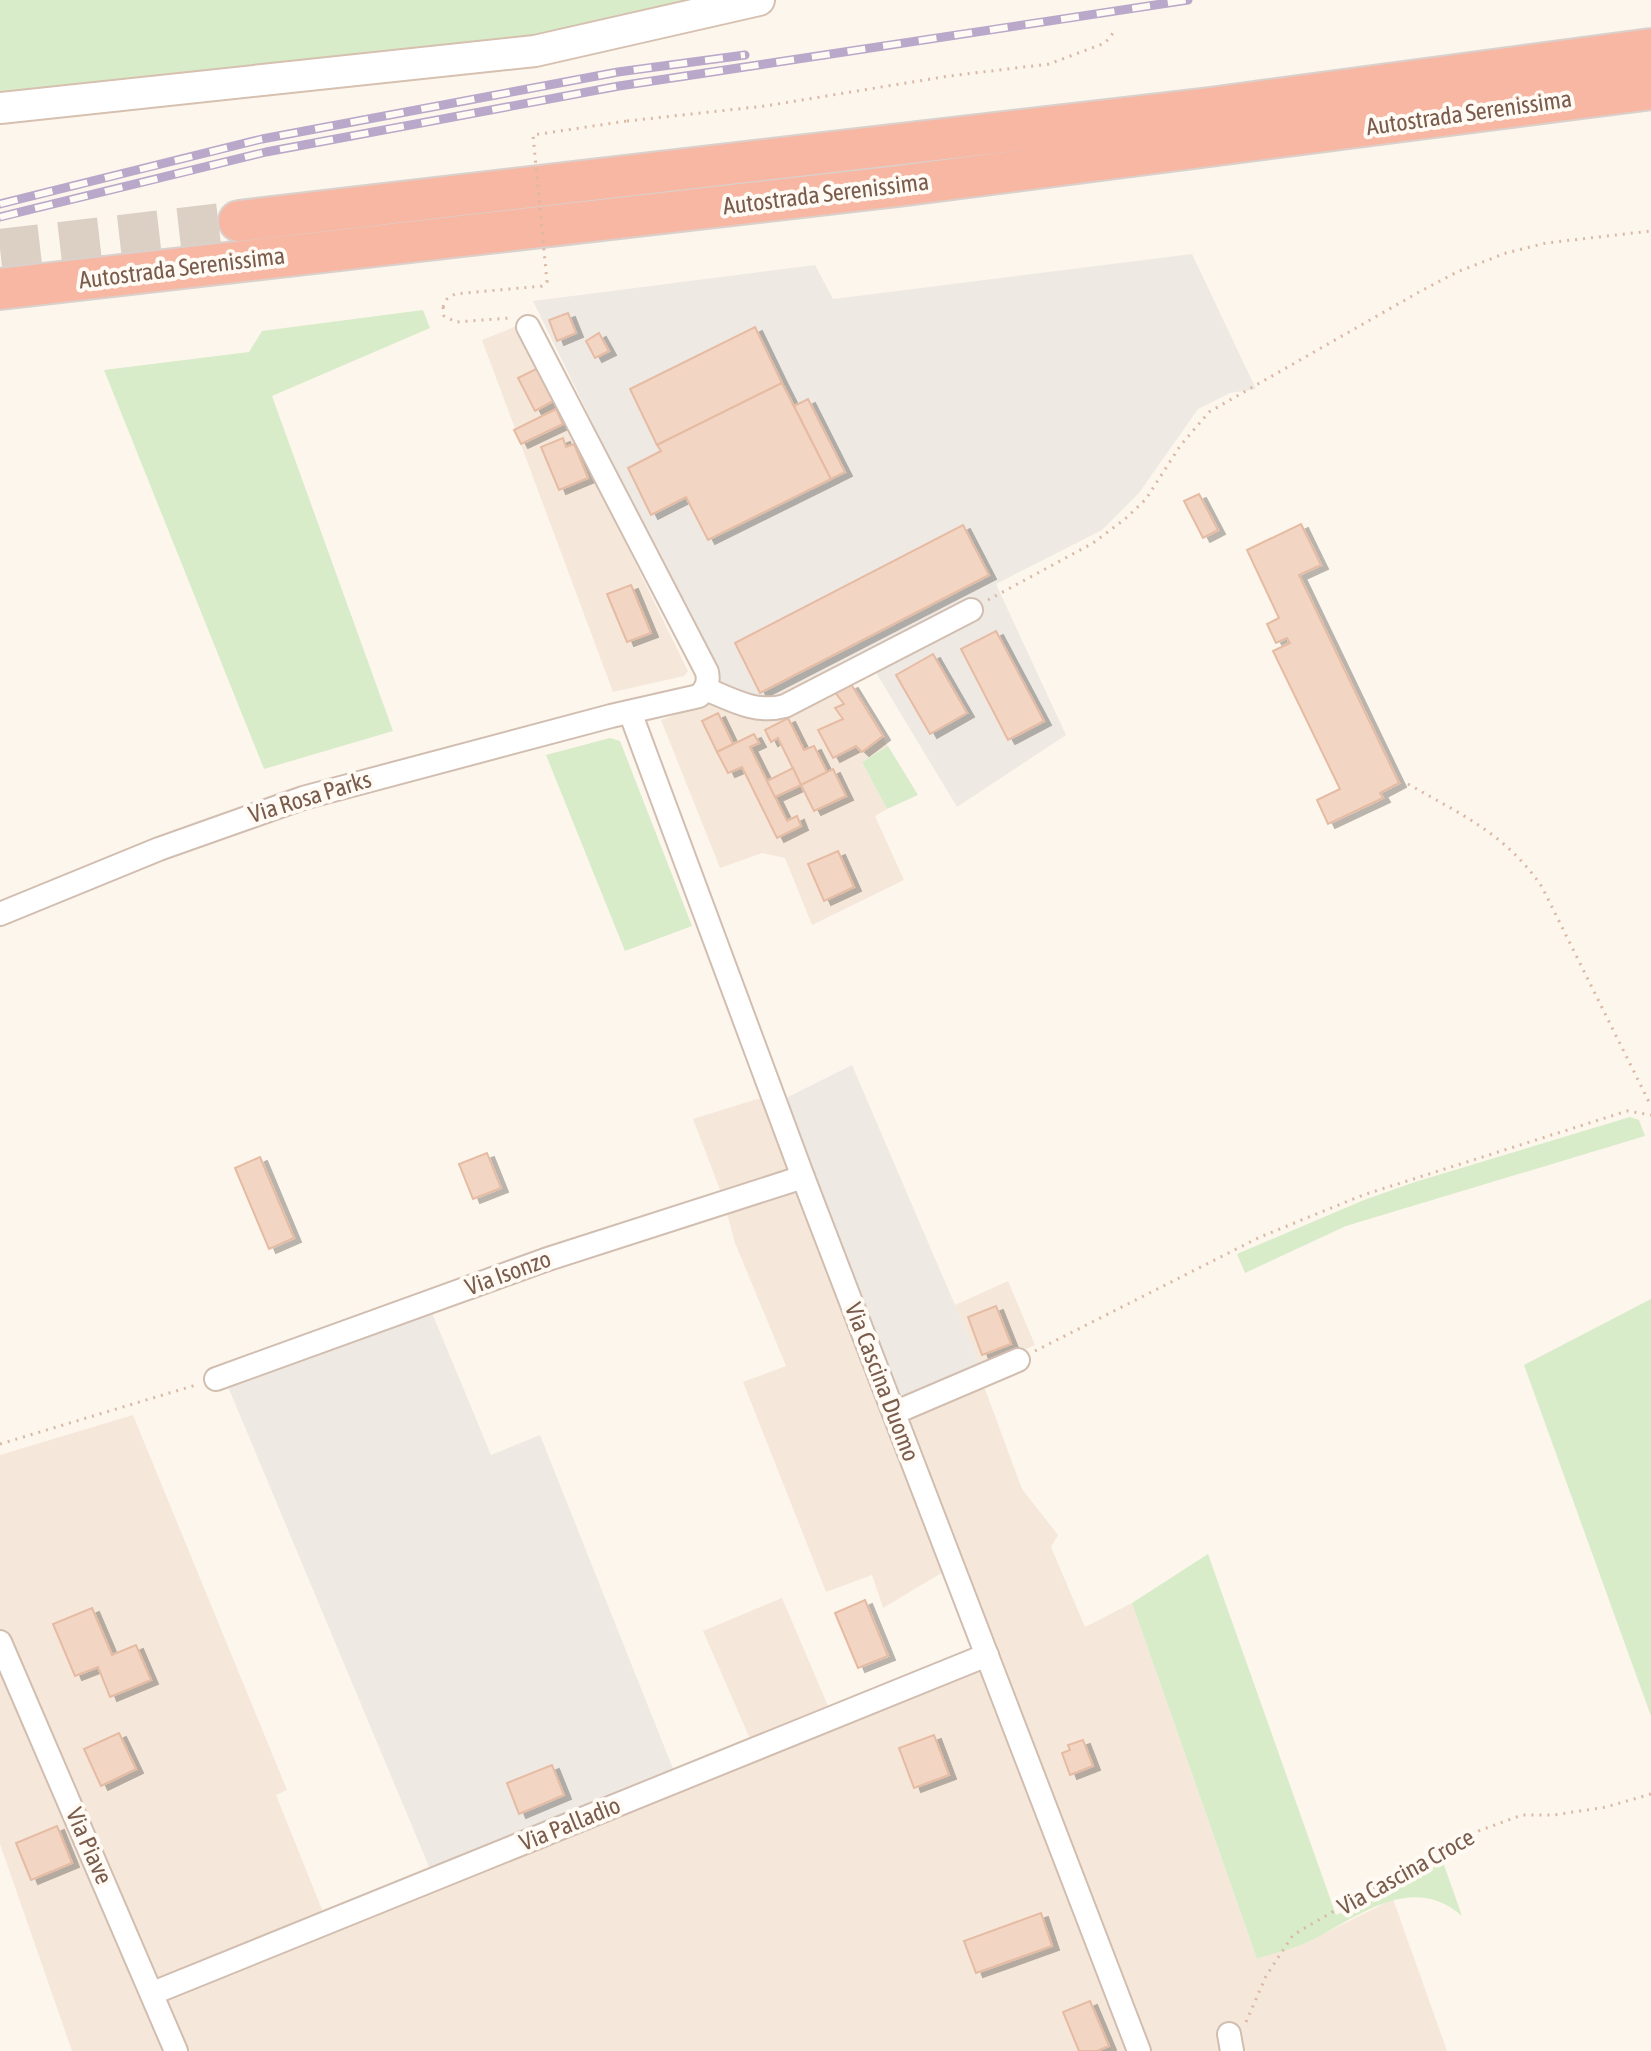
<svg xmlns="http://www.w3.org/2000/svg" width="1651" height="2051" viewBox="0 0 1651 2051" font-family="'Asap Condensed',sans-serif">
  <defs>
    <filter id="shadow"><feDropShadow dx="7" dy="4" stdDeviation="0" flood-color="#0004"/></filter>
  </defs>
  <rect width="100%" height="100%" fill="#fdf6ec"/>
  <!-- residential -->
  <g fill="#f5e8da">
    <path d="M 519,325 L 688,671 L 684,676 L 613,692 L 482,340 Z"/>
    <path d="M 839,663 L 888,746 L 862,762 L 887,809 L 875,816 L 904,880 L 812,925 L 785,858 L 762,853 L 720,868 L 661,720 L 706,704 L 717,682 L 761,702 Z"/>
    <path d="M 757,1099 L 780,1101 L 978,1370 L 1022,1489 L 1058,1535 L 1051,1547 L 1085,1627 L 1132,1603 L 1257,1959 L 1305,1943 L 1393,1899 L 1447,2051 L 72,2051 L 0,1844 L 0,1455 L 133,1415 L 287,1790 L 276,1795 L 323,1912 L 751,1741 L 703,1631 L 782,1598 L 831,1713 L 979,1654 L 948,1569 L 883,1608 L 872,1575 L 826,1592 L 743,1382 L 786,1366 L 735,1243 L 722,1195 L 693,1119 Z"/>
    <path d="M 1008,1281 L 1035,1345 L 982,1368 L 955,1305 Z"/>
  </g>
  <!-- industrial -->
  <g fill="#efe9e4">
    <path d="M 1192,254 L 1256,389 L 1230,393 L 1198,409 L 1139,493 L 1102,530 L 996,584 L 1066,735 L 957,807 L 863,651 L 761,702 L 717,682 L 717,677 L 533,301 L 815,265 L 833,299 Z"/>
    <path d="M 852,1065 L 982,1368 L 898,1405 L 780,1101 Z"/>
    <path d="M 430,1308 L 491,1455 L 540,1435 L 674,1771 L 430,1869 L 226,1382 Z"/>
  </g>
  <!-- green -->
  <g fill="#d8ecc9">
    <path d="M 0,0 L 730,0 L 490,46 L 0,94 Z"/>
    <path d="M 423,310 L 430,328 L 272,396 L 393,731 L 264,769 L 104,370 L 249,352 L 262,331 Z"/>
    <path d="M 610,738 L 620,741 L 692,926 L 625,951 L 546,755 Z"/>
    <path d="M 888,746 L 918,795 L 887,809 L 862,762 Z"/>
    <path d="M 1630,1117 L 1639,1120 L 1645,1136 L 1346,1226 L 1245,1273 L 1237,1254 L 1364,1200 L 1415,1182 Z"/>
    <path d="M 1651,1299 L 1651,1716 L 1524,1365 Z"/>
    <path d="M 1208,1554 L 1336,1915 L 1443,1862 L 1462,1916 C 1411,1872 1360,1916 1310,1941 C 1293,1949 1274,1953 1257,1959 L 1132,1603 Z"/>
  </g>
  <!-- building -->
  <g fill="#f3d5c3" stroke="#e6bba3" stroke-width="2" filter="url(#shadow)">
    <path d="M 568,313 L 576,333 L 557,341 L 549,320 Z"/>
    <path d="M 755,327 L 782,383 L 657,445 L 630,389 Z"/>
    <path d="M 599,333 L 609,351 L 595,358 L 586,341 Z"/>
    <path d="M 538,368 L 555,400 L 535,411 L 518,378 Z"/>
    <path d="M 782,383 L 831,479 L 708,540 L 686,497 L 651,515 L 628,468 L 661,451 L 657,445 Z"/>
    <path d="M 808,399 L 845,472 L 831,479 L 794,406 Z"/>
    <path d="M 556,409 L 563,424 L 521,444 L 514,430 Z"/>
    <path d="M 563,438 L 566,447 L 574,444 L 588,478 L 559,490 L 541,447 Z"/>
    <path d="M 1199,494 L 1218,530 L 1203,538 L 1184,501 Z"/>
    <path d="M 1301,524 L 1321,565 L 1299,575 L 1399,783 L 1380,793 L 1383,798 L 1328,824 L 1317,800 L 1340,789 L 1273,651 L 1290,643 L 1287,638 L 1276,643 L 1267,624 L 1279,618 L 1247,550 Z"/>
    <path d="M 963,525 L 989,575 L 760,693 L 735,643 Z"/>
    <path d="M 631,585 L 651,633 L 627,642 L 607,594 Z"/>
    <path d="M 996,631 L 1044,721 L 1008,740 L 961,649 Z"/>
    <path d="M 933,654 L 967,713 L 930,734 L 896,675 Z"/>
    <path d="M 851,684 L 883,736 L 862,752 L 856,746 L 833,758 L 818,730 L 843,719 L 835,708 L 844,704 L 834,691 Z"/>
    <path d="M 718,713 L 733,744 L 717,752 L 702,721 Z"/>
    <path d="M 788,718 L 804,750 L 814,746 L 827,772 L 801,785 L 778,738 L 771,742 L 765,730 Z"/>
    <path d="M 754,734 L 759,743 L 750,747 L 787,821 L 797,816 L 801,826 L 777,838 L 742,767 L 728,773 L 717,752 Z"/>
    <path d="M 793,768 L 801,785 L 775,797 L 767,781 Z"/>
    <path d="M 833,769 L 846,796 L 814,811 L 801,785 Z"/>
    <path d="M 838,851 L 854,887 L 824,901 L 808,864 Z"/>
    <path d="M 487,1153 L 501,1188 L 473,1199 L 459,1164 Z"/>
    <path d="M 260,1157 L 294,1238 L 269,1249 L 235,1168 Z"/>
    <path d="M 996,1306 L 1011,1344 L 982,1355 L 968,1317 Z"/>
    <path d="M 865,1600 L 888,1656 L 858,1668 L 835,1613 Z"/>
    <path d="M 92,1608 L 112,1655 L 136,1645 L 151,1680 L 110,1697 L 98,1667 L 75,1676 L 53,1624 Z"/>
    <path d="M 119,1733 L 136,1769 L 101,1786 L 84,1749 Z"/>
    <path d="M 934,1735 L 949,1775 L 914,1788 L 899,1748 Z"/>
    <path d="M 1083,1740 L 1093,1766 L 1070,1775 L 1062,1753 L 1070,1750 L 1068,1745 Z"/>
    <path d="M 552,1765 L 564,1795 L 519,1814 L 507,1783 Z"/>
    <path d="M 57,1826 L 72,1863 L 31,1880 L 16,1843 Z"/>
    <path d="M 1041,1913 L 1052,1946 L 976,1973 L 964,1941 Z"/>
    <path d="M 1090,2001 L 1109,2046 L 1097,2051 L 1079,2051 L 1063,2012 Z"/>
  </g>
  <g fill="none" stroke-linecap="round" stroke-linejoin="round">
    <!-- highway-tunnel -->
    <path stroke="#dcd0c4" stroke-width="40" stroke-dasharray="40 20" stroke-linecap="butt" d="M 0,249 L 239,221"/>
    <defs>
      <g id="street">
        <path d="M 706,689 C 732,700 756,714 785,706 L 971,610"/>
        <path d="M 630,712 L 803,1177 L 1139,2051"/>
        <path d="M 0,914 L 159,849 L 303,798 L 611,716 L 699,696 C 707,688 709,682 707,672 L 528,327"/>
        <path d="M 216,1379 L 545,1260 L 803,1177"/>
        <path d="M 894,1413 L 1018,1360"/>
        <path d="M 0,1642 L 176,2051"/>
        <path d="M 153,1993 L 987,1655"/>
        <path d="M 1229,2034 L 1232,2051"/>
      </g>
      <path id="secondary" d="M 0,108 L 535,51 L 759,0"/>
      <g id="highway">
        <path d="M 239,221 L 1210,108 L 1651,49"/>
        <path d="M 0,289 L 898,186 L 1651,89"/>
      </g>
    </defs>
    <!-- street casing -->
    <use href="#street" stroke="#d1beb0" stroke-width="26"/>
    <!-- secondary casing -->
    <use href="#secondary" stroke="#d6c0b0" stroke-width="34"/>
    <!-- highway casing -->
    <use href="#highway" stroke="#dad1cd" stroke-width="44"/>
    <!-- path -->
    <g stroke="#d9b8a5" stroke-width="3" stroke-dasharray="2 6" stroke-linecap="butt">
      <path d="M 627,121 L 765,106 L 949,76 L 1049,64 L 1105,43 L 1113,33"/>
      <path d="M 443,307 L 444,316 L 456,322 L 510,318"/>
      <path d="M 988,600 L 1093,543 L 1125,519 L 1146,499 L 1180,446 L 1209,412 L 1419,292 L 1457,272 L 1506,253 L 1546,243 L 1651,231"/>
      <path d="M 1408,784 C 1462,815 1506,834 1542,887 L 1651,1106"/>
      <path d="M 1035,1351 L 1260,1237 L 1363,1195 L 1627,1111 L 1651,1115"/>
      <path d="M 0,1444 L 196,1385"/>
      <path d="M 1246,2022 L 1266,1976 L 1293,1935 L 1459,1838 L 1522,1815 L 1554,1815 L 1606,1807 L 1651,1794"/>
    </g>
    <!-- street -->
    <use href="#street" stroke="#fff" stroke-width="22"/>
    <!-- secondary -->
    <use href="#secondary" stroke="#fff" stroke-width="30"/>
    <!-- highway -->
    <use href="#highway" stroke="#f7b7a3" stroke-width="40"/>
    <defs>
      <g id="rail">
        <path d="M 0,204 L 262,139 L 618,72 L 745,55"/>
        <path d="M 0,217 L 266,152 L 619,86 L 1188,0"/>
      </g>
    </defs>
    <!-- rail casing -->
    <use href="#rail" stroke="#b9a8c9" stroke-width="9"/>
    <!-- rail -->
    <use href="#rail" stroke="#fffaf3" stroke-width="6" stroke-dasharray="18" stroke-linecap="butt"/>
    <!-- path-bridge -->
    <path stroke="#d9b8a5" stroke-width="3" stroke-dasharray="2 6" stroke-linecap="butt" d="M 443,307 L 447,299 L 455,294 L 542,286 L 547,282 L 533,135 L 627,121"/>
  </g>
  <g text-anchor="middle" stroke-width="8" stroke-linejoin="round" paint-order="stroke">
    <!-- street labels -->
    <g font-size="24" fill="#7a5c4d" stroke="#fffaf3">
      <text transform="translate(1469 113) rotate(-8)" y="8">Autostrada Serenissima</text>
      <text transform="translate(826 194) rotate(-7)" y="8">Autostrada Serenissima</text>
      <text transform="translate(182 268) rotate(-7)" y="8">Autostrada Serenissima</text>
      <text transform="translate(310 797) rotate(-17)" y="8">Via Rosa Parks</text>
      <text transform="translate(508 1273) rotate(-20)" y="8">Via Isonzo</text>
      <text transform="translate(882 1382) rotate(69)" y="8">Via Cascina Duomo</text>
      <text transform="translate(570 1824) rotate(-22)" y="8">Via Palladio</text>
      <text transform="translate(89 1846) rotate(66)" y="8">Via Piave</text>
      <text transform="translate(1406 1872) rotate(-29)" y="8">Via Cascina Croce</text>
    </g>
  </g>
</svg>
